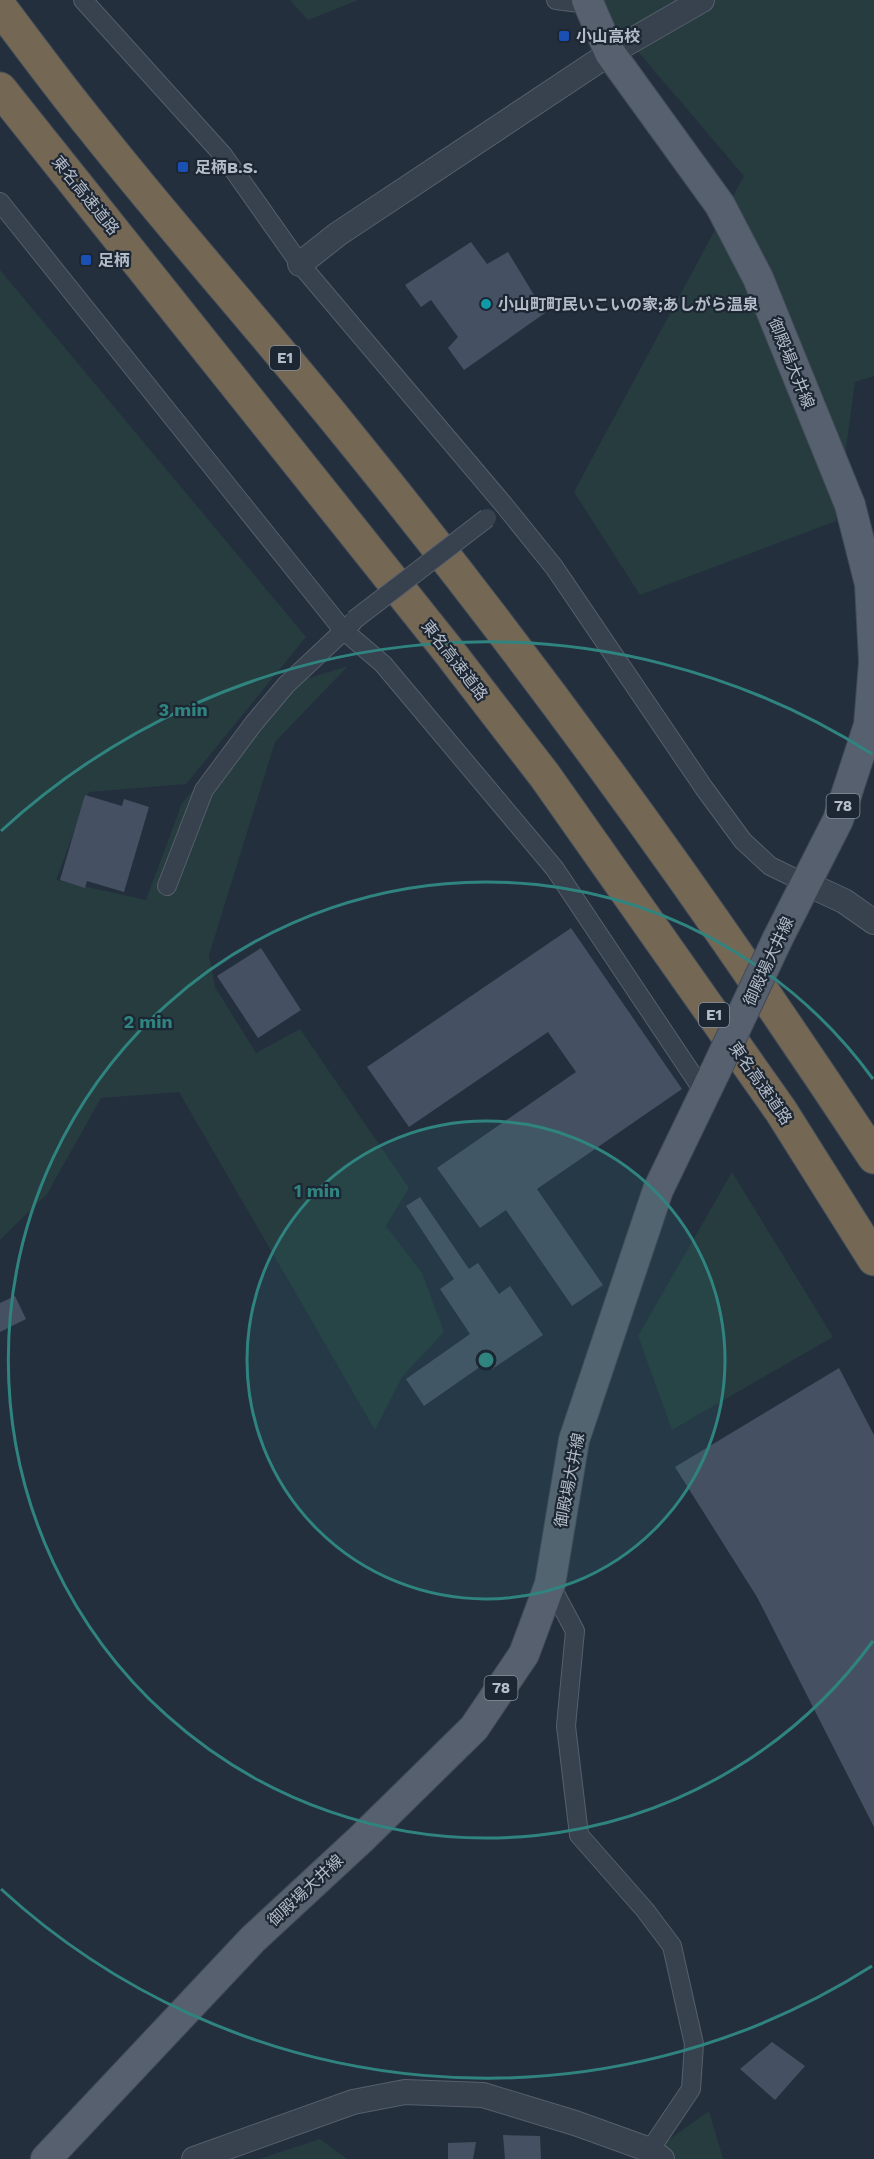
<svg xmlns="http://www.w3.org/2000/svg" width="874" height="2159" viewBox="0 0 874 2159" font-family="'Work Sans','Noto Sans JP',sans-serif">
  <rect width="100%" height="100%" fill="#242f3e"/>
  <!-- green -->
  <g fill="#263c3f">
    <path d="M 290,0 L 358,0 L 308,20 Z"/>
    <path d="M 594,0 L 874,0 L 874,376 L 855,382 L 836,521 L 640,595 L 574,492 L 744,176 Z"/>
    <path d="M 0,270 L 306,637 L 186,784 L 89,792 L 56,880 L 146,900 L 182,803 L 286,685 L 348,666 L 275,742 L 209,955 L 215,987 L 256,1053 L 300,1029 L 409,1188 L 386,1226 L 422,1273 L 444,1332 L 402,1377 L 375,1430 L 179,1092 L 101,1098 L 47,1194 L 0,1240 Z"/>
    <path d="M 732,1172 L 833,1337 L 672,1430 L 638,1336 Z"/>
    <path d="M 709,2111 L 723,2159 L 642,2159 Z"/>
    <path d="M 320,2139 L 347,2159 L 259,2159 Z"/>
  </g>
  <!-- building -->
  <g fill="#455162">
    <path d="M 471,242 L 487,264 L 508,252 L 545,313 L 464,370 L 448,348 L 458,337 L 431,300 L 421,307 L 405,285 Z"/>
    <path d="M 85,795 L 122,806 L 124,799 L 149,807 L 124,892 L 87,881 L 85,888 L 60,880 Z"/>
    <path d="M 571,928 L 682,1089 L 537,1189 L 603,1285 L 572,1306 L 506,1210 L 480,1228 L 437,1168 L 576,1072 L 548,1032 L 409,1127 L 367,1067 Z"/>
    <path d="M 261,948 L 301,1010 L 258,1038 L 217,976 Z"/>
    <path d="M 420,1197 L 469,1269 L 478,1263 L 499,1294 L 510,1286 L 543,1335 L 492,1369 L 487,1362 L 424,1406 L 406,1379 L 470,1334 L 440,1289 L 454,1279 L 406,1206 Z"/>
    <path d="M 15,1296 L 26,1319 L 0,1332 L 0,1303 Z"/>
    <path d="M 839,1368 L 874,1435 L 874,1827 L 757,1597 L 675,1467 Z"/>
    <path d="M 772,2042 L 805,2066 L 775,2100 L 740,2069 Z"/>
    <path d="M 503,2135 L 540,2136 L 541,2159 L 505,2159 Z"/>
    <path d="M 476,2142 L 473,2159 L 448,2159 L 448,2143 Z"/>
  </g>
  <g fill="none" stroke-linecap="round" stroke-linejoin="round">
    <defs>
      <g id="minor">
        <path d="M 83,0 L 223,155 L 300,264 L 504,505 L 554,567 L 704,788 L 743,841 L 770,866 L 805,883"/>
        <path d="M 556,0 L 588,4"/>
        <path d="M 0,202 L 343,630 L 383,664 L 555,869 L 704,1092"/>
        <path d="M 167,886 L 204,790 L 254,723 L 286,685 L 353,622"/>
        <path d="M 550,1584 L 575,1631 L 566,1726 L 579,1835 L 645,1910 L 672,1946 L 694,2044 L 691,2089 L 650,2150"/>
      </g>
      <g id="tertiary">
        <path d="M 300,264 L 338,234 L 610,53 L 702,0"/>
        <path d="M 805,883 L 844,901 L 874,922"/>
        <path d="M 194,2159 L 353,2102 L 405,2092 L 483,2095 L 575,2123 L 650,2150 L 662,2159"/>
      </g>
      <g id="primary">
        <path d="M 587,0 L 610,53 L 720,205 L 758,278 L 850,505 L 870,584 L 874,660"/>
        <path d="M 778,938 L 838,820 L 869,725 L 874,663"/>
        <path d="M 46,2159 L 253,1939 L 361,1839 L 474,1728 L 524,1654 L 550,1584 L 574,1440 L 658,1190 L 715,1072"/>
      </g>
      <g id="motorway">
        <path d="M 0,7 C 31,48 61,89 93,128 C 177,234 268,335 353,441 C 539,670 712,911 874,1157"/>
        <path d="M 0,89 L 447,649 L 545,776 L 781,1111 L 874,1259"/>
      </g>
    </defs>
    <!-- minor casing -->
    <use href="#minor" stroke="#565f6c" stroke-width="20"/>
    <!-- tertiary casing -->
    <use href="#tertiary" stroke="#565f6c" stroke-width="26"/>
    <!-- primary casing -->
    <use href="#primary" stroke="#414a57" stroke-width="32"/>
    <!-- motorway casing -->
    <use href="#motorway" stroke="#434c59" stroke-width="35"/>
    <!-- minor -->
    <use href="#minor" stroke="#38414e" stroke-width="18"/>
    <!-- tertiary -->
    <use href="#tertiary" stroke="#38414e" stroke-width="24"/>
    <!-- primary -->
    <use href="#primary" stroke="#56606e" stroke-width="30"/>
    <!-- motorway -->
    <use href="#motorway" stroke="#746855" stroke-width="33"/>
    <defs>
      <path id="minor-bridge" d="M 354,620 L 487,518"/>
      <path id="primary-bridge" d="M 715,1072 L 778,938"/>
    </defs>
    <!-- minor-bridge casing -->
    <use href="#minor-bridge" stroke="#565f6c" stroke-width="20" stroke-linecap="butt"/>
    <!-- primary-bridge casing -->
    <use href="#primary-bridge" stroke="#414a57" stroke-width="32" stroke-linecap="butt"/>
    <!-- minor-bridge -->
    <use href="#minor-bridge" stroke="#38414e" stroke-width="18"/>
    <!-- primary-bridge -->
    <use href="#primary-bridge" stroke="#56606e" stroke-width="30"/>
  </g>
  <!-- distance rings -->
  <circle cx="486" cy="1360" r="239" fill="#308480" fill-opacity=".12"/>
  <g fill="none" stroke="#308480" stroke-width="3">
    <circle cx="486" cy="1360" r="239"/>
    <path d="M873 1641A478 478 0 1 1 873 1079"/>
    <path d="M872 1966A718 718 0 0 1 1 1889M1 831A718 718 0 0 1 872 754"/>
  </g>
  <!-- markers -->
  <g fill="#1a4fb4" stroke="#1d2633" stroke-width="2">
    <rect x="558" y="30" width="12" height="12" rx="3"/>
    <rect x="177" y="161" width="12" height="12" rx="3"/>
    <rect x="80" y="254" width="12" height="12" rx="3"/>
  </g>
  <circle fill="#0f9aa8" stroke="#1d2633" stroke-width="2" cx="486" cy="304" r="6"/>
  <g text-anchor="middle" stroke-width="4.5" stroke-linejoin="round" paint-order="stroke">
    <!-- shield labels -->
    <g fill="#1d2633" stroke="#878f9c" stroke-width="1.5">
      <rect x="270" y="346" width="30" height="24" rx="4.5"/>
      <rect x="826.5" y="794" width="33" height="24" rx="4.5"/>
      <rect x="699" y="1003" width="30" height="24" rx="4.5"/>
      <rect x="484.5" y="1676" width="33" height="24" rx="4.5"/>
    </g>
    <g font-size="15" font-weight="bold" fill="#b4bcc9">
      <text x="285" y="363">E1</text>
      <text x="843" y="811">78</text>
      <text x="714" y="1020">E1</text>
      <text x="501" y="1693">78</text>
    </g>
    <!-- poi labels -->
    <g font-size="16" font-weight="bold" fill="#b4bcc9" stroke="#1d2633" text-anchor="start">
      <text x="576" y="42">小山高校</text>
      <text x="195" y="173">足柄B.S.</text>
      <text x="98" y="266">足柄</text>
      <text x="498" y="310">小山町町民いこいの家;あしがら温泉</text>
    </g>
    <!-- street labels -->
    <g font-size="16" fill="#b4bcc9" stroke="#1d2633">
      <text transform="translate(86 195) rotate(51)" y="6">東名高速道路</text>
      <text transform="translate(792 363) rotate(68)" y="6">御殿場大井線</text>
      <text transform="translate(455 660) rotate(52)" y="6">東名高速道路</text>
      <text transform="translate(768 961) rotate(-65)" y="6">御殿場大井線</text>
      <text transform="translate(761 1083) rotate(55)" y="6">東名高速道路</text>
      <text transform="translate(569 1480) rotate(-79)" y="6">御殿場大井線</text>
      <text transform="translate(305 1890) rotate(-43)" y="6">御殿場大井線</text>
    </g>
  </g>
  <circle cx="486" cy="1360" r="9" fill="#308480" stroke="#1d2633" stroke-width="3"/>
  <g font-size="18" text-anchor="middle" font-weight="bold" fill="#308480" stroke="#1d2633" stroke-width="4.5" stroke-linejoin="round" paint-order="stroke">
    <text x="183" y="716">3 min</text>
    <text x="148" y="1028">2 min</text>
    <text x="317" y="1197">1 min</text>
  </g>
</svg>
